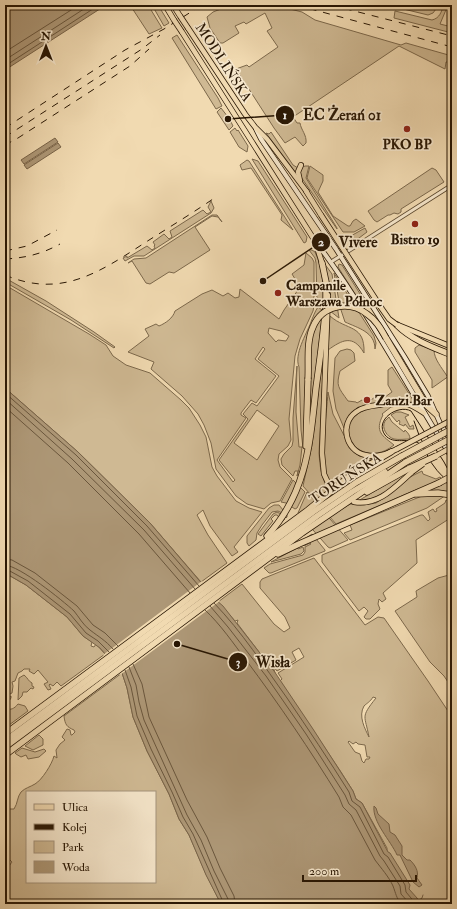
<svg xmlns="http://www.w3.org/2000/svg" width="457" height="909" viewBox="0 0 457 909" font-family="'IM FELL Double Pica',serif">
  <rect width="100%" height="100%" fill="#f1dab1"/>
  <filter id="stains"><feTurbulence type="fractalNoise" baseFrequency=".005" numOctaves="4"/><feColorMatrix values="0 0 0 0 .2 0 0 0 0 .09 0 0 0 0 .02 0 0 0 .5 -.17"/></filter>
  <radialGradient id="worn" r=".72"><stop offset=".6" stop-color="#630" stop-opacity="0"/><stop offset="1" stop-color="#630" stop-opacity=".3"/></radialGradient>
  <!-- green -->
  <g fill="#cfb993" stroke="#7c684b" fill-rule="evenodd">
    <path d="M 130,5 L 148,5 L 162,28 L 149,34 Z"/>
    <path d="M 152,5 L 158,5 L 169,23 L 164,26 Z"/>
    <path d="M 231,5 L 278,6 L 302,12 L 315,20 L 401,45 L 406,43 L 452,56 L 452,62 L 446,62 L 445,69 L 399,46 L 293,117 L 297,123 L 300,123 C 301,130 307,135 306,143 L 303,146 L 295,137 L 285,143 L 274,128 L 236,69 L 247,65 L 249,67 L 278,47 L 267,31 L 272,28 L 265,13 L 246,24 L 244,22 L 235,26 L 239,33 L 223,43 L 220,43 L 210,28 L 207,17 L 213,12 Z"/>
    <path d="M 387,5 L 439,5 L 433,13 L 428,15 Z"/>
    <path d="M 444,5 L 448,5 L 440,24 L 452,27 L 452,33 L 394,18 L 395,11 L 432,20 C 440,18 441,12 444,5 Z"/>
    <path d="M 177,35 L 218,98 L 222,106 L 216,109 L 172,38 Z"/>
    <path d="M 221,108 L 228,117 L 227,118 L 228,121 L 230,120 L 233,126 L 229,130 L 217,112 Z"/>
    <path d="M 235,128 L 237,131 L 238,130 L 248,146 L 247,152 L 239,147 L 230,132 Z"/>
    <path d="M 271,132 L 293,165 L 298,168 L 296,173 L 266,133 L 269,134 Z"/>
    <path d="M 252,159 L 258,161 L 307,237 L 306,242 L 304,243 Z"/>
    <path d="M 247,160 L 249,161 L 293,230 L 281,220 L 282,215 L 251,168 L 242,170 L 240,165 Z"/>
    <path d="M 305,166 L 309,166 L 306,178 L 337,228 L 337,229 L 301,177 C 300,172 300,168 305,166 Z"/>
    <path d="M 310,166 L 323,175 L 323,181 L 318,192 L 333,216 L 348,226 L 350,226 L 353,221 L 356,219 L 365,226 L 354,232 L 343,232 L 307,178 Z"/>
    <path d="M 432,168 L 436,170 L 444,182 L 401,209 L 401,212 L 398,214 L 394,213 L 390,215 L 388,215 L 377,222 L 374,220 L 368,211 Z"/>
    <path d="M 211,201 L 214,208 L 211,213 L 144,256 L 134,256 L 125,261 L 123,258 L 127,256 L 127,258 L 147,246 L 152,250 L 155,248 L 154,246 L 155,245 L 153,242 L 164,234 L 169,239 L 172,237 L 170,231 L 203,210 L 207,214 L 211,212 L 208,207 Z"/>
    <path d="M 212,215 L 217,215 L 222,222 L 218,217 L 212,216 L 195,227 L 210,250 L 174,273 L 169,272 L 150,284 L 146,283 L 132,261 L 128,263 L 134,259 L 146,258 Z"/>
    <path d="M 365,228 L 367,232 L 355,241 L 352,241 L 349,237 Z"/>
    <path d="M 309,250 L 312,250 L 315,252 C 323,269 324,287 323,306 L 317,301 L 316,263 L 315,258 Z"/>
    <path d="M 306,253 L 312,258 L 314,262 L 314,306 L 313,311 L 300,339 L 295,356 L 289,419 L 291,440 L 288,446 L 279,454 L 278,460 L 280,467 L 292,479 L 280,501 L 271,503 L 264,509 L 247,504 L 236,496 L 216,469 L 211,443 L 204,425 L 198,414 L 182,396 L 151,369 L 154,362 L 128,352 L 149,336 L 145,329 L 156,324 L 159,326 C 166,323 173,318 175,311 L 202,294 L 212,290 L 223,296 L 228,293 L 235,298 L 239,297 L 240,289 L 279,319 L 284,310 L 300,287 L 292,274 L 304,265 ZM 269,328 L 281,331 L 289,336 L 286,341 L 278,340 L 276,342 L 268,333 ZM 263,347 L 265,349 L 258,359 L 279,376 L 257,406 L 252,403 L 243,414 L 248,419 L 219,460 L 235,480 L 233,482 L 217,460 L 246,418 L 241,415 L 241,413 L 251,400 L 256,403 L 276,376 L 255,359 ZM 257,410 L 279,426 L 257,460 L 234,443 Z"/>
    <path d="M 324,263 L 332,274 L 339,318 L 330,311 L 330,287 Z"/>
    <path d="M 339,264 L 342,265 L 367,305 L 364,308 L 338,267 Z"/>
    <path d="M 334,273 L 374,336 L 376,343 L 375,349 C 375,332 358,328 345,322 L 340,307 Z"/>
    <path d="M 5,278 L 46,301 L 94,332 L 115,347 L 114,348 L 71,320 L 5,282 Z"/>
    <path d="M 5,285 L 89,334 L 106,345 L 113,356 L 126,365 L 150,373 L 181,400 L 189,408 L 200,425 L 206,437 L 212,467 L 217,476 L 236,501 L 249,508 L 262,512 L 234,547 L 238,552 L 232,556 L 210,526 L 203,510 L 197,515 L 208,535 L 227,563 L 201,582 L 150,523 L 78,452 L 5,388 Z"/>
    <path d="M 318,307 L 322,310 L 322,318 L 310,423 L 306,379 L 303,448 L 301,430 L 299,367 C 294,354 306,335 311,322 C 313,317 315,311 318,307 Z"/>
    <path d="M 330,316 C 347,331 365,324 364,353 C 353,334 342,340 328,350 Z"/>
    <path d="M 325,334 L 319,453 C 320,467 321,477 328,489 L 322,495 L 335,513 L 350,504 L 364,505 L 376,503 L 391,493 L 408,478 L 422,471 L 423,474 L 436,479 L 440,477 L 452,488 L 452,491 L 427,508 L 350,540 L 344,533 L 352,530 L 350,525 L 422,496 L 418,489 L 336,524 L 303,486 L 312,445 Z"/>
    <path d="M 419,345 L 434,350 C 434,359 442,368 447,376 L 449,375 L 449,376 L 432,388 L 432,380 L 415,352 L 415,348 Z"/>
    <path d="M 347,349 L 351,350 L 354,353 L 355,361 L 340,371 C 336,386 338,387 348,401 L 356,402 L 357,403 L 362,400 L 367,403 L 375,397 L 379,401 L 382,399 L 380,396 L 381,395 L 385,397 L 392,392 L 388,385 L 388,370 L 392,367 L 415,403 L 398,399 L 363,406 C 353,410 347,417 344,428 L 336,409 L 333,391 L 335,358 L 340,351 Z"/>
    <path d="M 297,366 L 296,412 L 299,447 L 302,447 L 300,465 L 297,476 L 298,471 L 295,471 L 293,476 L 282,465 L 281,459 L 284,454 L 292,446 L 293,441 L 293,418 Z"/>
    <path d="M 328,392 L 333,414 L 350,447 L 359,456 L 373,458 L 332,485 C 317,469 327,414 328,392 Z"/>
    <path d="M 396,403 L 402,405 L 391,407 L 382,414 L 383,415 C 374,432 383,436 394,445 C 362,471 330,430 360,412 C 370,406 385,406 396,403 Z"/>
    <path d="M 396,412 L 401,412 L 409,415 L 405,417 L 410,427 L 413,425 L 414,429 L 409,429 L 405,424 L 404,426 L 399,424 L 400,422 L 399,420 L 397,422 L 391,415 Z"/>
    <path d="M 389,417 L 392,422 L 404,432 L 405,430 C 408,433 410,435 410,439 C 405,439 399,440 394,439 C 387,437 381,428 385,421 C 386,420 388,418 389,417 Z"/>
    <path d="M 407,472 C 396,487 377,501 358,501 Z"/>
    <path d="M 293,480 L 305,492 L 297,508 L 295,509 L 286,503 L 281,502 Z"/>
    <path d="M 307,492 L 348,540 L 330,548 L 328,547 L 298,513 Z"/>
    <path d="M 446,500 L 452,503 L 452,517 L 416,540 L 417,563 L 383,593 L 386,599 L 382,602 L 379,599 L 378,604 L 380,609 L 370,619 L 366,619 L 364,617 L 368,611 L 364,607 L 359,611 L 322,562 L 322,555 L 421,515 L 423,515 L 428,521 L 430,519 L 428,512 L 433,509 L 435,512 L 437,511 L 436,509 L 445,503 Z"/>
    <path d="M 274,505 L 279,505 L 287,515 L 287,517 L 286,518 L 282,513 L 278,511 L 272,512 L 262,525 L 257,533 L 256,540 L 249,546 L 247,543 L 247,536 L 269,508 Z"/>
    <path d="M 277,512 L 281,514 L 285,519 L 282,521 L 277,515 L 275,515 L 271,519 L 273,521 L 261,536 L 258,534 L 273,514 Z"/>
    <path d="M 312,534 L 325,550 L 325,551 L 271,573 L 269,573 L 264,568 L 270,564 L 303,555 L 305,552 L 305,547 L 311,544 L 310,543 L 304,546 L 300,542 Z"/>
    <path d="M 303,547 L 304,551 L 301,554 L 271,562 L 297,548 L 298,549 Z"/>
    <path d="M 314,558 L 365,625 L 378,617 L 384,618 L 428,681 L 452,717 L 452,904 L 420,904 L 417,898 L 412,898 L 387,855 L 387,848 L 362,803 L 356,799 L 353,791 L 341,772 L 280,681 L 282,679 L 278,673 L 304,657 L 299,648 L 292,652 L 296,660 L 277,671 L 273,666 L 275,673 L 237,623 L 238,620 L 235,621 L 218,602 L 242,584 L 274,624 L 284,632 L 290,628 L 285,617 L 260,588 L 260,582 L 262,579 ZM 373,697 L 376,698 C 360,718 365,715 369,737 C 365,729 358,716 364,706 C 367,703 370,702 373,697 ZM 349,741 L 353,744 L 356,742 L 358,744 L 365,745 L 367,757 L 370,757 L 369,759 L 366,759 L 364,763 L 362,761 L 360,754 L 355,752 L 348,742 Z"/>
    <path d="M 5,573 L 26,585 L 67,617 L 83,636 L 92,642 L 91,646 L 94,647 L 96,644 L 105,654 L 61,686 L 57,682 L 53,686 L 50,684 L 49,685 L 51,689 L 48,690 L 44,684 L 48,682 L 38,670 L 34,674 L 29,671 L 30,669 L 24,669 L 22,671 L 18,673 L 15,681 L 12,682 L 13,686 L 12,693 L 8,695 L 6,699 L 11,696 L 11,698 L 7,704 L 5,704 L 5,673 L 8,672 L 7,664 L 5,664 L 5,670 Z"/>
    <path d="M 449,575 L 450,577 L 452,576 L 452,688 L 444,676 L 430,662 L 395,611 L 417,597 L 416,591 L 438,578 Z"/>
    <path d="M 122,673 L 127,688 L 133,717 L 147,751 L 169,794 L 179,819 L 189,835 L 206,874 L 221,904 L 5,904 L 5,862 L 9,866 L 12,862 L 5,855 L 5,807 L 10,809 L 14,809 C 18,803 17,797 21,792 C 25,788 30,787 35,784 C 42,780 52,764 54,756 L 57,758 L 56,750 L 60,744 L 65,740 L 62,737 L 67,729 L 70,730 L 71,735 L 72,735 L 75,732 L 74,730 C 67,727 65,725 64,716 ZM 27,792 L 155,792 L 155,882 L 27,882 Z"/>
    <path d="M 24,675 C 28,678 28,681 32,683 L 32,686 L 34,687 L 33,689 L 31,688 L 27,692 L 23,692 L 22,696 L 18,700 L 19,678 Z"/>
    <path d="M 18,704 L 25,706 L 28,711 L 5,728 L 5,709 C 11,710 14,709 18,704 Z"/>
    <path d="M 39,735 L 43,739 L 43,745 L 33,750 L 25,746 Z"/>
    <path d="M 22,748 L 35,752 L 44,749 L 46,751 L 39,757 L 28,759 L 26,755 L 21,757 L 16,754 L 15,753 Z"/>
  </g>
  <!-- water -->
  <g fill="#ad9776" stroke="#786348">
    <path d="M 5,5 L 106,5 L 5,70 Z"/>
    <path d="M 55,138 L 58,142 L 24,164 L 21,160 Z"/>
    <path d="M 58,143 L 61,147 L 27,169 L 24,165 Z"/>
    <path d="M 5,388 L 78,452 L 150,523 L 216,600 L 223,606 L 274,671 L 313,729 L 353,791 L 356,799 L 362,803 L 388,852 L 390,853 L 410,885 L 409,889 L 417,898 L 420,904 L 221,904 L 206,875 L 189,835 L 179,819 L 169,794 L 147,751 L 133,717 L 127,688 L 122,673 L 100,648 L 83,636 L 67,617 L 26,585 L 5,573 Z"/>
    <path d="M 374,806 L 376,808 L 378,814 L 389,824 L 390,832 L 395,835 L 402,846 L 402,855 L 407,860 L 410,860 C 415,865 419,871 417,878 L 422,885 L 419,887 L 413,882 L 400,855 L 397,855 C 391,841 372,822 374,806 Z"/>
  </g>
  <!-- pier -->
  <path fill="#f1dab1" d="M 202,581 L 220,601 L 120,675 L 103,655 Z"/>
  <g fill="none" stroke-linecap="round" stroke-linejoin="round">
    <!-- shore -->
    <g stroke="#6a563c" stroke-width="1">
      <path d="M 5,52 L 79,5"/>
      <path d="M 5,60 L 90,5"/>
      <path d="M 5,66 L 99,5"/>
      <path d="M 5,393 L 76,455 L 147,526 L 199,586"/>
      <path d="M 5,399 L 72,459 L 144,530 L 195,589"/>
      <path d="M 5,407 L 68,463 L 139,534 L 190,593"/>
      <path d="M 5,559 L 12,560 L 35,573 L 77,606 L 93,625 L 105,633 L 118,646"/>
      <path d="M 5,565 C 20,566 62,600 74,611 C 79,617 83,625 90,630 C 99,637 105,640 113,649"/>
      <path d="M 5,570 L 8,570 L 28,581 L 70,614 L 86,633 L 98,641 L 109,652"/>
      <path d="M 214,603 C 242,632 264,666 287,698 C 308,729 329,760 349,792 L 352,801 L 360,807 L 384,854 L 388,857 L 405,885 L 406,892 L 416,904"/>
      <path d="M 210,606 L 228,627 L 266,676 L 306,734 L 345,795 L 349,804 L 356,810 L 380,856 L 384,861 L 400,886 L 401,894 L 410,904"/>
      <path d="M 205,610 C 221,625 233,643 246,660 C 279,704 310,750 339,797 L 343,807 L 351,815 L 375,860 C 381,868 389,877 393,886 C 396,894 396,897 401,904"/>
      <path d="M 133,664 L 142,684 L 149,717 L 187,800 L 207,837 L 220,868 L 234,896 L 235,904"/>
      <path d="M 129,667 L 136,685 L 139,702 L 144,720 L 187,815 L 201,840 L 214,871 L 228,899 L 229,904"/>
      <path d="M 125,670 L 131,687 L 137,716 L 151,749 L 172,792 L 183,817 L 193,834 L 224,904"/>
    </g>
    <!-- stream -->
    <path stroke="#786348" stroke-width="1" d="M 418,901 L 422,898 L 423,895"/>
    <defs>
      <path id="street" d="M 331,262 L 452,185"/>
      <g id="secondary">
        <path d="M 256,129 L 261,139 L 336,249 L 404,356 L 428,396 L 440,423 L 452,442"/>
        <path d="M 316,242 C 367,310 407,386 452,458"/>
      </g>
      <g id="primary">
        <path d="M 165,5 L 174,20"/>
        <path d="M 173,5 L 180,16"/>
        <path d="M 188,28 L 245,114 L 255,127 L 267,139 L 307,192"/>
        <path d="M 182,32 L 315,241 L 323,266"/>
        <path d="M 300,181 L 298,172 L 301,165"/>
        <path d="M 306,191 L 321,215"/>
        <path d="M 328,295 L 322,453 L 324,474 L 330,487"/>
        <path d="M 398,325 L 452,347"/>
        <path d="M 397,449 C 387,454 377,458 365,455 C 346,451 339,424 356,412 C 362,407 371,406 379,405 C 400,400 406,401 424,413"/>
        <path d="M 354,502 C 379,506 395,487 412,472"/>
      </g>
      <g id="highway">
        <path d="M 397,325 C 412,340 432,347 452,355"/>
        <path d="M 386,338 L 426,405 L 436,414"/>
        <path d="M 306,446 L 308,379"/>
        <path d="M 367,492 L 410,468"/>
        <path d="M 416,494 L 438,493 L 452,495"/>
        <path d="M 267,536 C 307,493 310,443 316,388 C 320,359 324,331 326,302 L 326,282 L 322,263"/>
        <path d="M 278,554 L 299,544 L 439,483"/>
        <path d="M 5,734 L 308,510 L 350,476 L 391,452"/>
        <path d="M 5,741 L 313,512 L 357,482 L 402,456"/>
        <path d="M 5,747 L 317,516 L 352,492 L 385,472"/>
        <path d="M 5,755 L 302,533 L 406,462"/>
      </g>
    </defs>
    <!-- street casing -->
    <use href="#street" stroke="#5a472e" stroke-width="4.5"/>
    <!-- secondary casing -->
    <use href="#secondary" stroke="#281603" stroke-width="5.5"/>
    <!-- primary casing -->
    <use href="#primary" stroke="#281603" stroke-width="6"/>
    <!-- highway casing -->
    <use href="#highway" stroke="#281603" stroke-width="7"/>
    <!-- street -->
    <use href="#street" stroke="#f6e7cc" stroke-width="3"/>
    <!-- secondary -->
    <use href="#secondary" stroke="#f6e7cc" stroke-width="4"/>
    <!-- primary -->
    <use href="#primary" stroke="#f1dab1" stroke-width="4.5"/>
    <!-- highway -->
    <use href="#highway" stroke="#f1dab1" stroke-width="5.5"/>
    <!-- tram -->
    <g stroke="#281603" stroke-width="1">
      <path d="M 414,421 L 419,435 L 425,447"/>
      <path d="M 452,477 L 444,462 L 411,411 C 398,404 374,420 385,435 C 394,446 409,436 420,444 C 426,449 428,459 433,465 C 438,473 446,479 452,486"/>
    </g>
    <!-- rail -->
    <g stroke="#281603" stroke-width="1" stroke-dasharray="7 7" stroke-linecap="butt">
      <path d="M 296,5 L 452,47"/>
      <path d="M 331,5 L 452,36"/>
      <path d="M 5,128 L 125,50 L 164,29 L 202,5"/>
      <path d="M 5,137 L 142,49 L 160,35"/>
      <path d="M 5,145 L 18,138 L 130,66 L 149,49"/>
      <path d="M 5,251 L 27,246 L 57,230"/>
      <path d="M 5,259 C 25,258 42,254 60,244"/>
      <path d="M 5,275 C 61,299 100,272 146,242 C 168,228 191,214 213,199"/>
    </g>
    <defs>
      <g id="primary-bridge">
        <path d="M 180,16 L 188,28"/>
        <path d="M 174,20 L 182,32"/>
        <path d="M 321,215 L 382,309 L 389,319 L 397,325"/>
        <path d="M 397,449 L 452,420"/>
        <path d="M 434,457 L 452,447"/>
        <path d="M 412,472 L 423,464"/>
      </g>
      <g id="highway-bridge">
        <path d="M 308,379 C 309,362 306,342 313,327 C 322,305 349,300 367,314 C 376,320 381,329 386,338"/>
        <path d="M 402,456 L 452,429"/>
        <path d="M 406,462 L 452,438"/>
        <path d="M 410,468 L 436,456"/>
        <path d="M 439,483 L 452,476"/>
      </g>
    </defs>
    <!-- primary-bridge casing -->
    <use href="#primary-bridge" stroke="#281603" stroke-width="6" stroke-linecap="butt"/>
    <!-- highway-bridge casing -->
    <use href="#highway-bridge" stroke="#281603" stroke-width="7" stroke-linecap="butt"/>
    <!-- primary-bridge -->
    <use href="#primary-bridge" stroke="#f1dab1" stroke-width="4.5"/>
    <!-- highway-bridge -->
    <use href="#highway-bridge" stroke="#f1dab1" stroke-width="5.5"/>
  </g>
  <!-- markers -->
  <g fill="#8f2418" stroke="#f6e7cc" stroke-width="1.5">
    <circle cx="407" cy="129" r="4"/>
    <circle cx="415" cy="224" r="4"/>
    <circle cx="278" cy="293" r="4"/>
    <circle cx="367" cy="400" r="4"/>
  </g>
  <g text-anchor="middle" stroke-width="3.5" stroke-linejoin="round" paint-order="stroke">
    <!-- street labels -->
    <g font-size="14" fill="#281603" stroke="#f6e7cc">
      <text transform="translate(224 62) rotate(57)" y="5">MODLIŃSKA</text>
      <text transform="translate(345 478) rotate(-33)" y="5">TORUŃSKA</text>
    </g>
    <!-- poi labels -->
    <g font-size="14" font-weight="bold" fill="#281603" stroke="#f6e7cc">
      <text x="407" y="149">PKO BP</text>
      <text x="415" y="244">Bistro 19</text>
      <text x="286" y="290" text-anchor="start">Campanile<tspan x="286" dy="16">Warszawa Północ</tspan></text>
      <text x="375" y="405" text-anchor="start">Zanzi Bar</text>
    </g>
  </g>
  <!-- callouts -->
  <path fill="none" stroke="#281603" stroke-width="1.5" d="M228 119L285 115M263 281L321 242M177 644L238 662"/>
  <g fill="#281603" stroke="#f6e7cc" stroke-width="1.5">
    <circle cx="228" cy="119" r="4"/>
    <circle cx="263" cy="281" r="4"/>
    <circle cx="177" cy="644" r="4"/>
    <circle cx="285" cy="115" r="10"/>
    <circle cx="321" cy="242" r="10"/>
    <circle cx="238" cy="662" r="10"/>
  </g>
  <g font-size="12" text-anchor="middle" font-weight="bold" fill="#fff">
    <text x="285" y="119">1</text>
    <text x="321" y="246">2</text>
    <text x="238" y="666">3</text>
  </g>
  <g font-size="15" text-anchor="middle" font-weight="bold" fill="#281603" stroke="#f6e7cc" stroke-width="3.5" stroke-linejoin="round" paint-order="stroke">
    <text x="342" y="120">EC Żerań 01</text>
    <text x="358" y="247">Vivere</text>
    <text x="273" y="667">Wisła</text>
  </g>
  <!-- margin -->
  <rect width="457" height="909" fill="none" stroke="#f1dab1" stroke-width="20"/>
  <rect x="6" y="6" width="445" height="897" fill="none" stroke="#281603" stroke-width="2"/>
  <rect x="10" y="10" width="437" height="889" fill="none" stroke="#281603"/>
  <!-- legend -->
  <rect x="26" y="791" width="130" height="92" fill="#f6e7cc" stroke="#a4937c"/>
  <rect x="34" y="804" width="20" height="6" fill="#f1dab1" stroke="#a4937c"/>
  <text x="62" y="811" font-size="12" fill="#281603">Ulica</text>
  <rect x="34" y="824" width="20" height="6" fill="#281603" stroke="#a4937c"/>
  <text x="62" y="831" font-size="12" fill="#281603">Kolej</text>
  <rect x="34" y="841" width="20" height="12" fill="#cfb993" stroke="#a4937c"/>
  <text x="62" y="851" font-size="12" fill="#281603">Park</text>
  <rect x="34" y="861" width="20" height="12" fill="#ad9776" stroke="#a4937c"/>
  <text x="62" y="871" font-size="12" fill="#281603">Woda</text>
  <!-- north arrow -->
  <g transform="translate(46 46)" stroke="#f6e7cc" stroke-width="3" paint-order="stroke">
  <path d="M0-3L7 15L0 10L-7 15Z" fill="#281603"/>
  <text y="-6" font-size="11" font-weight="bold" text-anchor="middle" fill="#281603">N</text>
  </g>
  <!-- scale -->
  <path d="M303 875v6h113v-6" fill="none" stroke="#281603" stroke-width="2"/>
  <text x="309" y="875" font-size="12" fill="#281603" stroke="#f6e7cc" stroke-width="3" paint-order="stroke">200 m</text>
  <rect width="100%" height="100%" filter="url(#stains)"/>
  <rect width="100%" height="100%" fill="url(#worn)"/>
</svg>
